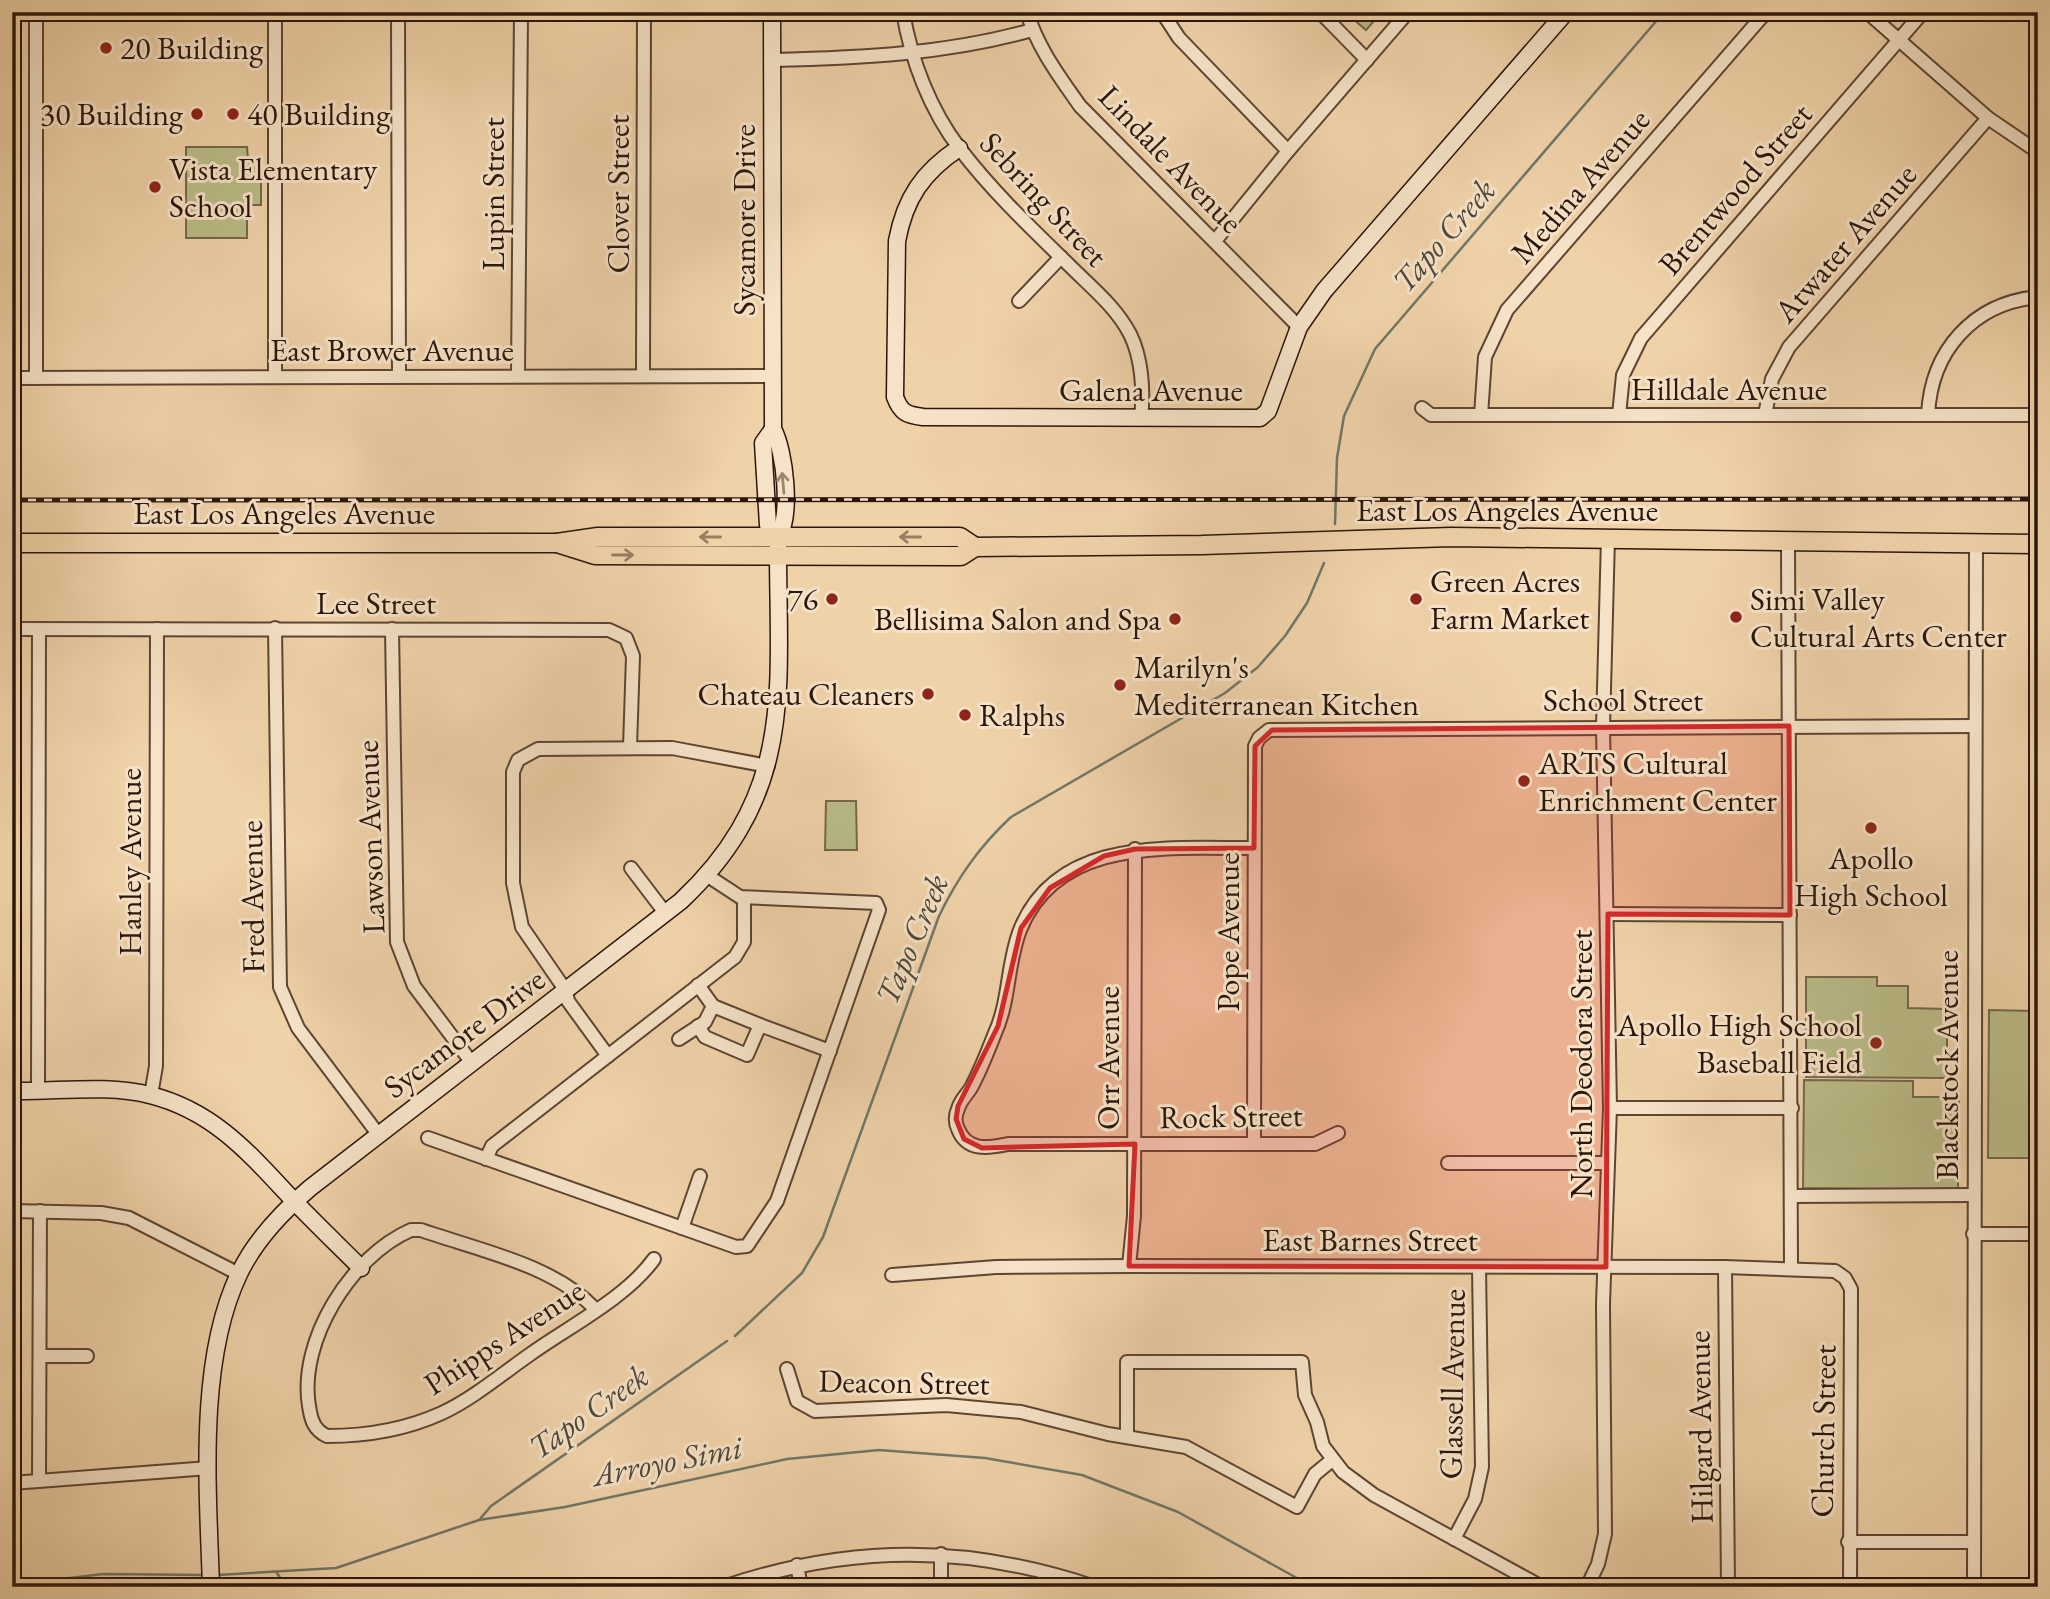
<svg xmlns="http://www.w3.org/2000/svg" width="2050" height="1599" viewBox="0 0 2050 1599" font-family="'EB Garamond',serif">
  <rect width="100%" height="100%" fill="#f0d2a9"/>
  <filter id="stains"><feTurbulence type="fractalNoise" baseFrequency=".00286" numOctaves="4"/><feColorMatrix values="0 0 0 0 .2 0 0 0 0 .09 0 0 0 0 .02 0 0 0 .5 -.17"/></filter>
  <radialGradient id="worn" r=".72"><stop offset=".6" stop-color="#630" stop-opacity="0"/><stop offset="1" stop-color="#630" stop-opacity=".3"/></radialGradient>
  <!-- green -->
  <g fill="#babc88" stroke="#73694a" stroke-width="2">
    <path d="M 1345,12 L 1382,12 L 1366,30 Z"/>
    <path d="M 186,147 L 247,147 L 248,159 L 261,159 L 261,205 L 247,205 L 247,238 L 186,238 Z"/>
    <path d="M 826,801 L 856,801 L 857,850 L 825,850 Z"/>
    <path d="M 1806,977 L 1877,977 L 1877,986 L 1908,986 L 1908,1008 L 1947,1009 L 1947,1078 L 1806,1077 Z"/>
    <path d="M 1989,1010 L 2038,1011 L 2038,1158 L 1988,1158 Z"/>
    <path d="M 1804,1080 L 1913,1081 L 1913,1097 L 1959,1097 L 1958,1190 L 1803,1188 Z"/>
  </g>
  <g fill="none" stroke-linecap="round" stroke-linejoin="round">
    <!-- stream -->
    <g stroke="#6f7767" stroke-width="2.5">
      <path d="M 1335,524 L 1337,458 L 1344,416 L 1375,349 L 1664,12"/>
      <path d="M 735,1336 L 802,1273 L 823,1237 L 939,916 C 958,877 979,847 1011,817 L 1225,693 L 1258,667 L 1285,636 L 1307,603 L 1324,563"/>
      <path d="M 480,1519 L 491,1506 L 727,1341"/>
      <path d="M 277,1573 L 286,1587"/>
      <path d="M 218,1575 L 336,1568 L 479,1520 L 565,1507 L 787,1459 L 879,1450 L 985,1458 L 1082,1475 L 1178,1512 L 1313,1587"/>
      <path d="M 12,1585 L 103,1574 L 204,1575"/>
    </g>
    <defs>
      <g id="street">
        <path d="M 36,12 L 36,378"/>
        <path d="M 275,12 L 275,377"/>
        <path d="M 398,12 L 399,377"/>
        <path d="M 903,12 C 911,60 930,110 960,149 C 992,191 1032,229 1070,266 C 1091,287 1116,307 1130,334 C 1142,358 1144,391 1141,418"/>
        <path d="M 1027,12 C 1037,47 1059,76 1080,106 L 1299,327"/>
        <path d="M 1162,12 L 1179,38 L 1288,151"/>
        <path d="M 1320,12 L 1367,60"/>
        <path d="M 1867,12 L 1988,118 L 2038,152"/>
        <path d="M 772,60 C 859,58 948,54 1032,30"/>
        <path d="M 1215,241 L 1288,151 L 1408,12"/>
        <path d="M 1019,301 L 1061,257"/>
        <path d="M 518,375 L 521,12"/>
        <path d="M 643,375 L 644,12"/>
        <path d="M 12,378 L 773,376"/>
        <path d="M 1422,408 L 1431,415 L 2038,415"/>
        <path d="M 1481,415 L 1485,357 L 1507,310 L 1766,12"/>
        <path d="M 1619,415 L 1623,375 L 1641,338 L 1923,12"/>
        <path d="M 1765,415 L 1772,379 L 1789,347 L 1988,118"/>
        <path d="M 1928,415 C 1931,351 1973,303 2038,297"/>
        <path d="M 1788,543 L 1791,1267"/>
        <path d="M 275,628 L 280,987 L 298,1028 L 378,1134"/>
        <path d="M 12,629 L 609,630 L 626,638 L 633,656 L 630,747"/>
        <path d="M 392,629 L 397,942 L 414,986 L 472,1063"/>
        <path d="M 1254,848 C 1172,849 1058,835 1020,930 C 1007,963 1010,1000 995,1033 C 988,1051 981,1069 972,1086 C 968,1094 960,1100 958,1109 C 955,1115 955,1123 958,1129 C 967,1152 989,1148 1008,1144 L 1315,1144 L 1338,1133"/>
        <path d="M 631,868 L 666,914"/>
        <path d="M 1608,914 L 1790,915"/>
        <path d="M 760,1025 L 830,1051"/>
        <path d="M 698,1026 L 705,1037 L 747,1055 L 760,1025 L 713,1006"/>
        <path d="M 679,1039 L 705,1022 L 713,1006 L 698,985"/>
        <path d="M 608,1056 L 568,1001 L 566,991 L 522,927 L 513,883 L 513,772 L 518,760 L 538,749 L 672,748 L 768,766"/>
        <path d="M 38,1091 L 39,629"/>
        <path d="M 151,1095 L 156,1066 L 157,629"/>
        <path d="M 1610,1108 L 1792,1108"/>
        <path d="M 428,1138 L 736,1247 L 747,1246 L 777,1201 L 879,910 L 876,903 L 740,897 L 708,876"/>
        <path d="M 1254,1144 L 1255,746 L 1259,738 L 1269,730 L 1974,726"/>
        <path d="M 486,1159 L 492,1146 L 735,957 L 744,942 L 744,898"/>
        <path d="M 1448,1163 L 1607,1163"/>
        <path d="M 1791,1196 L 1973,1195"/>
        <path d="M 12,1211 L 101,1213 L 129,1218 L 239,1274"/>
        <path d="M 682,1228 L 700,1176"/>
        <path d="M 1973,1234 L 2038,1234"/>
        <path d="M 1129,1266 L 1134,1216 L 1135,849"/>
        <path d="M 1725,1267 L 1728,1587"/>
        <path d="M 892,1275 L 996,1267 L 1129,1266 L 1725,1267 L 1835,1271 L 1845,1278 L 1851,1289 L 1850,1587"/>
        <path d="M 595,1309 C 554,1265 478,1250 421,1230 L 411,1230 C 351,1256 298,1341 309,1406 C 311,1420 314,1430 327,1436 C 366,1436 407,1429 442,1413 C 474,1398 503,1373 532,1353 C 570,1326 627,1297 654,1259"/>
        <path d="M 41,1356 L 87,1356"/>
        <path d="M 787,1369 L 797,1401 L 815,1411 L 946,1405 L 1021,1412 L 1108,1434 L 1186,1447 L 1297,1507 L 1315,1474 L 1332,1460"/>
        <path d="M 1127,1436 L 1127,1362 L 1302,1362 L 1305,1395 L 1317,1422 L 1323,1446 L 1343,1472 L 1374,1495 L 1542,1587"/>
        <path d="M 39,1481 L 40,1211"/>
        <path d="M 12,1483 L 209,1468"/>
        <path d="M 1454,1539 L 1475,1499 L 1482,1467 L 1479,1267"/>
        <path d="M 1848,1542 L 1974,1542"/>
        <path d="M 941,1554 L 941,1587"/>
        <path d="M 797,1565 L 801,1587"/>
        <path d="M 723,1587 C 850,1544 968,1544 1095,1587"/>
        <path d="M 1587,1587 L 1598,1564 L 1605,1534 L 1603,1304 L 1610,1108 L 1603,727 L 1608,538"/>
        <path d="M 1974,1587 L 1976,544"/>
      </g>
      <g id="secondary">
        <path d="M 959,148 C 923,172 905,198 897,241 L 895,397 C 901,413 907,415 923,417 L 1260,418 L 1268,411 L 1299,327 L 1324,291 L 1566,12"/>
        <path d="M 773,429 L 763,443 L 768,525 L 778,537"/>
        <path d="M 12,1091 C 57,1092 107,1084 150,1095 C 214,1111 250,1154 293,1200 C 315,1223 338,1245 361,1268"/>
        <path d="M 211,1587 C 208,1490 197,1362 239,1274 C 255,1240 282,1212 310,1188 L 681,901 C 799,790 777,684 778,537 C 792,516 785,451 773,429 L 772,12"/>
      </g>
      <g id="primary">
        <path d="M 12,543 L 557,543 L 598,537 L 960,537 L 975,547"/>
        <path d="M 557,543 L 595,555 L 961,556 L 975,547 L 1202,545 L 1451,537 L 2038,544"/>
      </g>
    </defs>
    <!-- street casing -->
    <use href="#street" stroke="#5d4532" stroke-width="16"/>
    <!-- secondary casing -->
    <use href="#secondary" stroke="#2c160b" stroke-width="19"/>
    <!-- primary casing -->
    <use href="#primary" stroke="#2c160b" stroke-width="21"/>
    <!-- street -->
    <use href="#street" stroke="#f5e2c7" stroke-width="12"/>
    <!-- secondary -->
    <use href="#secondary" stroke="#f5e2c7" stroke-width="16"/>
    <!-- primary -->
    <use href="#primary" stroke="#f0d2a9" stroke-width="18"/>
    <defs>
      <path id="rail" d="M 12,500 L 2038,499"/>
    </defs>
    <!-- rail casing -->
    <use href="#rail" stroke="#2c160b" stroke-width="5"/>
    <!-- rail -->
    <use href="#rail" stroke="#f5e2c7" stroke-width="2.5" stroke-dasharray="8" stroke-linecap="butt"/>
  </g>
  <!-- one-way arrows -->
  <defs><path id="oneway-shaft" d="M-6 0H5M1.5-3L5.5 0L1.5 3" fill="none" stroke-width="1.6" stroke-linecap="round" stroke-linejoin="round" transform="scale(1.75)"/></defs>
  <use stroke="#9b8672" href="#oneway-shaft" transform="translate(783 483) rotate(-95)"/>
  <g stroke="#987d62">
    <use href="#oneway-shaft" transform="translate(710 537) rotate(180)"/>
    <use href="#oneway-shaft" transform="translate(910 537) rotate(180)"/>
    <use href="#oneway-shaft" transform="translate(623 555)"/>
  </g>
  <!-- marked area -->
  <path fill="#d62828" fill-opacity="0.2" stroke="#d62828" stroke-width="5" stroke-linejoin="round" d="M 1789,726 L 1790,915 L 1608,914 L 1606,1267 L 1129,1266 L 1135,1144 L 982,1148 L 964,1139 L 956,1119 L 958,1106 L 998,1026 L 1021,928 L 1050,888 L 1104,856 L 1135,849 L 1254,848 L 1255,746 L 1272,730 Z"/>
  <!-- markers -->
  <g fill="#8f2418" stroke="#f5e2c7" stroke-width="2.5">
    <circle cx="106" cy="48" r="7"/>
    <circle cx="197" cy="114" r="7"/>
    <circle cx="233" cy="114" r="7"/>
    <circle cx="155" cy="187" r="7"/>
    <circle cx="832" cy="599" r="7"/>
    <circle cx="1416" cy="599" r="7"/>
    <circle cx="1736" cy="617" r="7"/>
    <circle cx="1175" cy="619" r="7"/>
    <circle cx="1120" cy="685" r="7"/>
    <circle cx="928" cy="694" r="7"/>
    <circle cx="965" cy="715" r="7"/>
    <circle cx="1524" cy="781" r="7"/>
    <circle cx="1871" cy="828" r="7"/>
    <circle cx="1876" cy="1043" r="7"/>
  </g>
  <g text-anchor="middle" stroke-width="6" stroke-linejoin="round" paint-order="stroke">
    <!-- poi labels -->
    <g font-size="32" fill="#2c160b" stroke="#f5e2c7" text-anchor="start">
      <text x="120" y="59">20 Building</text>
      <text x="183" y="125" text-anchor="end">30 Building</text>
      <text x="247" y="125">40 Building</text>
      <text x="169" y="180">Vista Elementary<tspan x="169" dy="37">School</tspan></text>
      <text x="1430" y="592">Green Acres<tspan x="1430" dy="37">Farm Market</tspan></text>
      <text x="818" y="610" text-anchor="end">76</text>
      <text x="1750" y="610">Simi Valley<tspan x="1750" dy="37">Cultural Arts Center</tspan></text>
      <text x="1161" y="630" text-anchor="end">Bellisima Salon and Spa</text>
      <text x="1134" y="678">Marilyn's<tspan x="1134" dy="37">Mediterranean Kitchen</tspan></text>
      <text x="914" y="705" text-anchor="end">Chateau Cleaners</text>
      <text x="979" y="726">Ralphs</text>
      <text x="1538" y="774">ARTS Cultural<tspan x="1538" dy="37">Enrichment Center</tspan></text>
      <text x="1871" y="869" text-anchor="middle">Apollo<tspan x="1871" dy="37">High School</tspan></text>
      <text x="1862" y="1036" text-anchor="end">Apollo High School<tspan x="1862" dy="37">Baseball Field</tspan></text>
    </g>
    <!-- street labels -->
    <g font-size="32" fill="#2c160b" stroke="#f5e2c7">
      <text transform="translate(1171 159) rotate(46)" y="11">Lindale Avenue</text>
      <text transform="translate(1580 186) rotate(-49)" y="11">Medina Avenue</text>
      <text transform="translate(1735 189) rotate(-49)" y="11">Brentwood Street</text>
      <text transform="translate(493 194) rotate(-90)" y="11">Lupin Street</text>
      <text transform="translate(618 194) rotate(-90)" y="11">Clover Street</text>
      <text transform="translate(1044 199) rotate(47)" y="11">Sebring Street</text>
      <text transform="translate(744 220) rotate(-90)" y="11">Sycamore Drive</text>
      <text transform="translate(1845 243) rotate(-49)" y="11">Atwater Avenue</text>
      <text x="392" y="361">East Brower Avenue</text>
      <text x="1729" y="400">Hilldale Avenue</text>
      <text x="1151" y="401">Galena Avenue</text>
      <text x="1507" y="521">East Los Angeles Avenue</text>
      <text x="284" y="524">East Los Angeles Avenue</text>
      <text x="376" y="614">Lee Street</text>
      <text x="1623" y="711">School Street</text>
      <text transform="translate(370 837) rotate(-92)" y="11">Lawson Avenue</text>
      <text transform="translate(130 862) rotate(-90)" y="11">Hanley Avenue</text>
      <text transform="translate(252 897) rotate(-91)" y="11">Fred Avenue</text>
      <text transform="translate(1228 932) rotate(-90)" y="11">Pope Avenue</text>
      <text transform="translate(464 1033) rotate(-37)" y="11">Sycamore Drive</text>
      <text transform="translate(1108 1058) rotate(-90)" y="11">Orr Avenue</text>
      <text transform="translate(1581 1064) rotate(-90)" y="11">North Deodora Street</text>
      <text transform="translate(1947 1065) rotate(-90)" y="11">Blackstock Avenue</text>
      <text transform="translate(1231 1116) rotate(-1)" y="11">Rock Street</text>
      <text x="1370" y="1251">East Barnes Street</text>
      <text transform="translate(504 1337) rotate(-33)" y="11">Phipps Avenue</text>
      <text transform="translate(904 1382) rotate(1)" y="11">Deacon Street</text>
      <text transform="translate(1452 1384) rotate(-89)" y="11">Glassell Avenue</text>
      <text transform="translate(1700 1427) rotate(-91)" y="11">Hilgard Avenue</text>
      <text transform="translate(1823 1431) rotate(-89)" y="11">Church Street</text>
    </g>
    <!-- water labels -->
    <g font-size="33" font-style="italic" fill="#4d4739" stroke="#f5e2c7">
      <text transform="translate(1443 235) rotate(-49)" y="12">Tapo Creek</text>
      <text transform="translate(911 939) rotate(-67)" y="12">Tapo Creek</text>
      <text transform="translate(588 1411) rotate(-35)" y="12">Tapo Creek</text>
      <text transform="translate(667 1460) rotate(-11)" y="12">Arroyo Simi</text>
    </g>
  </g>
  <!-- margin -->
  <rect width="2050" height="1599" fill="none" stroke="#f0d2a9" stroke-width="42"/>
  <rect x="14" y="14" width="2022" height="1571" fill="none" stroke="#2c160b" stroke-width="3.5"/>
  <rect x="21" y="21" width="2008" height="1557" fill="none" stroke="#2c160b" stroke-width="2"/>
  <rect width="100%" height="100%" filter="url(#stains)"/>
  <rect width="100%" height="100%" fill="url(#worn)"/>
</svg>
